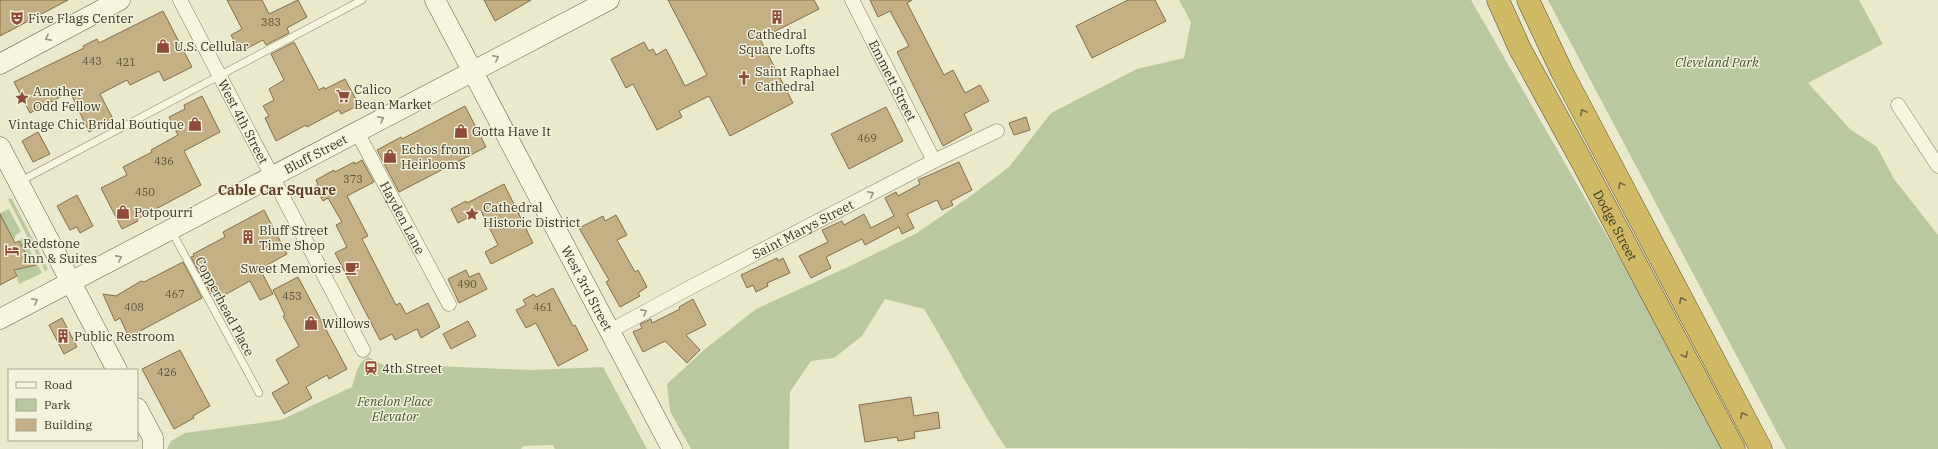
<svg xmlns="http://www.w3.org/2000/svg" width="1938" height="449" viewBox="0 0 1938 449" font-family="'IBM Plex Serif',serif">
  <rect width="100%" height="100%" fill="#ebe9cb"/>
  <!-- green -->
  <g fill="#bac8a0">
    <path d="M 1179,0 L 1471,0 L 1645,302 L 1722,449 L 1006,448 C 976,403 952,355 924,309 L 885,299 L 862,336 L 834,358 L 811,361 L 790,392 L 789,449 L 691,449 L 670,411 L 667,384 L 704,350 L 756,309 L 848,267 L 917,233 L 972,195 L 1009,167 L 1051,113 L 1137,69 L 1184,58 L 1191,22 Z"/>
    <path d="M 1548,0 L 1859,0 L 1883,44 L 1808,83 L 1851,130 L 1877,147 L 1894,179 L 1938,235 L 1938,449 L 1786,449 Z"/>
    <path d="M 8,199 L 12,199 L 48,269 L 45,271 Z"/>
    <path d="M 9,209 L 21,232 L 16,235 L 14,240 L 4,222 L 0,220 L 0,213 Z"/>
    <path d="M 23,237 L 42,273 L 19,284 L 15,271 L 31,261 L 19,241 Z"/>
    <path d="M 368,357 L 389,368 L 402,366 L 405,372 L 436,366 L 530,370 L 603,367 L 647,449 L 555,449 L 553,445 L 523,446 L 521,449 L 167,449 L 171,441 L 185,433 L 281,420 L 352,387 C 355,377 358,361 368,357 Z"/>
  </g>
  <!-- building -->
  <g fill="#c5af85" stroke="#836e49">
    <path d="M 0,0 L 68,0 L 0,36 Z"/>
    <path d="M 227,0 L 262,0 L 269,14 L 298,0 L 307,17 L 287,28 L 289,33 L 266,45 L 263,40 L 240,52 L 231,35 L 242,29 Z"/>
    <path d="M 484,0 L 531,0 L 495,21 Z"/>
    <path d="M 668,0 L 814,0 L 819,9 L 760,39 L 793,103 L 730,136 L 709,96 L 679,111 L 682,117 L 657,130 L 633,84 L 626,88 L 611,59 L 644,42 L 649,51 L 653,49 L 656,55 L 666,49 L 685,86 L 707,75 Z"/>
    <path d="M 870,0 L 912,0 L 907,3 L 944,75 L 953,70 L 965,93 L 980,85 L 989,101 L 964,114 L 972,130 L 943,146 L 897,52 L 909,46 L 890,11 L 878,17 Z"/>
    <path d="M 1128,0 L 1155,0 L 1166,21 L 1092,58 L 1076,26 Z"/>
    <path d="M 163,11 L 192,67 L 164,81 L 159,71 L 130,85 L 127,80 L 100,94 L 113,119 L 89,132 L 70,92 L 30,113 L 14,82 L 84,48 L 83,46 L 97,39 L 99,43 Z"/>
    <path d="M 294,42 L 319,90 L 324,87 L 325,89 L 345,79 L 359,105 L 341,114 L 339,110 L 307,127 L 306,125 L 276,141 L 265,118 L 269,116 L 263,106 L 274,100 L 269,89 L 284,80 L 271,54 Z"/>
    <path d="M 202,96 L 220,132 L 184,151 L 201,185 L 137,219 L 138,221 L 122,229 L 101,188 L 127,175 L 123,167 L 152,152 L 151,150 L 178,135 L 169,117 L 185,109 L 184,105 Z"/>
    <path d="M 465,106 L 486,147 L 399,192 L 377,150 L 401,137 L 402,139 Z"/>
    <path d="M 886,107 L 903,141 L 849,169 L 831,134 Z"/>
    <path d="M 1026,117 L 1030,130 L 1014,135 L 1009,123 Z"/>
    <path d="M 38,132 L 50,154 L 33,162 L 22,141 Z"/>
    <path d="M 362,160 L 374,182 L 347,196 L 368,236 L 362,239 L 396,305 L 400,303 L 406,314 L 428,303 L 440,327 L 421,338 L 417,329 L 395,340 L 392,334 L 380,340 L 335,253 L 347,247 L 336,225 L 342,222 L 328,198 L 323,201 L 315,186 L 318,185 L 316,180 L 334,170 L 335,172 L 354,162 L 355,164 Z"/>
    <path d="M 959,162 L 972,190 L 951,201 L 953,205 L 942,210 L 937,200 L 907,214 L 914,228 L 902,234 L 899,227 L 865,245 L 862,239 L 826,257 L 831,268 L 811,278 L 799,256 L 828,242 L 822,230 L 842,221 L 844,225 L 864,214 L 871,228 L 894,216 L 885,198 L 896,192 L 898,196 L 920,184 L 918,180 Z"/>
    <path d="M 504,184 L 533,243 L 491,264 L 485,252 L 498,245 L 481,211 L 458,223 L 451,209 L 466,201 L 467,203 Z"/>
    <path d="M 77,195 L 93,226 L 80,233 L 77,227 L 70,230 L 57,206 Z"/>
    <path d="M 264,210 L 287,254 L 260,269 L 273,294 L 260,300 L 250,281 L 217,299 L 213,292 L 211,294 L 191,257 L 194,256 L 193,254 L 225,237 L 223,232 Z"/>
    <path d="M 0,214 L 15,243 L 19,241 L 27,256 L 36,265 L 14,270 L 17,276 L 0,285 Z"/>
    <path d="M 616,215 L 627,235 L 617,240 L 635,272 L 638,270 L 647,287 L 638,293 L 640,296 L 620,307 L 606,282 L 609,280 L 579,228 L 603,216 L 605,221 Z"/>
    <path d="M 777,258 L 778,261 L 783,258 L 790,273 L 767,283 L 768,286 L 756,292 L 753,285 L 747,288 L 741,275 Z"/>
    <path d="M 183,262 L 202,298 L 129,337 L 120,318 L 115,321 L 103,294 L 116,296 L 141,281 L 144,282 Z"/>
    <path d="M 466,270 L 469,277 L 479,273 L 487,289 L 459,303 L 448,279 Z"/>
    <path d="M 298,277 L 347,369 L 329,379 L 327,375 L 306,387 L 312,398 L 284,414 L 272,393 L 289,383 L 276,360 L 299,346 L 283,316 L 285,315 L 273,290 Z"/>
    <path d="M 553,288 L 573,326 L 575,325 L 588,350 L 558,366 L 536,323 L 526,328 L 516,310 L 526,305 L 523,300 L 534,294 L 536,297 Z"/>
    <path d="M 693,299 L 706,325 L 686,335 L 700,350 L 687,363 L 665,341 L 643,352 L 633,332 L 642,328 L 640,324 L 651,319 L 652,323 L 680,309 L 679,307 Z"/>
    <path d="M 62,318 L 77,347 L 64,354 L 49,325 Z"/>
    <path d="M 468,321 L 476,336 L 451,349 L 443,334 Z"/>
    <path d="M 180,350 L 210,406 L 193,416 L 194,418 L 174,429 L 142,369 Z"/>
    <path d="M 911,397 L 914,416 L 938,412 L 940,428 L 914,432 L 915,438 L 898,441 L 897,437 L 865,442 L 859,405 Z"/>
  </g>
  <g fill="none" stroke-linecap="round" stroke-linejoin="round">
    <defs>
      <g id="lane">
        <path d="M 19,182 L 362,0"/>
        <path d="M 171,230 L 259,393"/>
      </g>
      <g id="street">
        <path id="s1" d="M 180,0 L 363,350"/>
        <path id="s2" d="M 852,0 L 934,161"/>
        <path d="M 1898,105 L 1938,166"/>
        <path id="s3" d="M 357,132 L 449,304"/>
        <path id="s4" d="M 610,331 L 689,288 L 934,161 L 997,131"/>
      </g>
      <g id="secondary">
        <path id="s5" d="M 435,0 L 672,449"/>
        <path d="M 0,64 L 120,0"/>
        <path d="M 0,147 L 117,370"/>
        <path id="s6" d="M 0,319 L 609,0"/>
        <path d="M 137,408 L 153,438 L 153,449"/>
      </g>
      <g id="highway">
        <path id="s7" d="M 1498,0 L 1520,49 L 1581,160 L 1734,449"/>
        <path d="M 1528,0 L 1562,72 L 1761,449"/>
      </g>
    </defs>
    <!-- lane casing -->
    <use href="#lane" stroke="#867d61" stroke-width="8"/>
    <!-- street casing -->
    <use href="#street" stroke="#867d61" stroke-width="15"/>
    <!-- secondary casing -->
    <use href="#secondary" stroke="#685f44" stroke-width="21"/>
    <!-- highway casing -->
    <use href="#highway" stroke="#554b34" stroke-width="23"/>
    <!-- lane -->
    <use href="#lane" stroke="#f6f5de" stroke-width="7"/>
    <!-- street -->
    <use href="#street" stroke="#f6f5de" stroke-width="14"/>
    <!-- secondary -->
    <use href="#secondary" stroke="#f6f5de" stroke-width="20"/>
    <!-- highway -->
    <use href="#highway" stroke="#d0ba66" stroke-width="22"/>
  </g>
  <!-- one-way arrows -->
  <defs><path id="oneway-chevron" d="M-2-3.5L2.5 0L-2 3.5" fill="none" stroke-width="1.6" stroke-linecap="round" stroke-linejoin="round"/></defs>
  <g stroke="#979480">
    <use href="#oneway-chevron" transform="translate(48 38) rotate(152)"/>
    <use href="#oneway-chevron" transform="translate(496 58) rotate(-27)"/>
    <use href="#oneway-chevron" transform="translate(381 119) rotate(-28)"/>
    <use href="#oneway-chevron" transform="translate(871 194) rotate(-27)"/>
    <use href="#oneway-chevron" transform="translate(119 258) rotate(-28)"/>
    <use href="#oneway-chevron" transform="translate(35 301) rotate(-28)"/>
    <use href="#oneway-chevron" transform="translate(644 312) rotate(-28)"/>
  </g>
  <g stroke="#75683e">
    <use href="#oneway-chevron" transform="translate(1583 112) rotate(-118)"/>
    <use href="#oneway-chevron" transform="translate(1621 185) rotate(-118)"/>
    <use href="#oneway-chevron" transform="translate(1682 300) rotate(-118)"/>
    <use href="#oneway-chevron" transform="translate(1685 355) rotate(62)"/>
    <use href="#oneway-chevron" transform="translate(1743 415) rotate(-118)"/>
  </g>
  <!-- icons -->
  <defs>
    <symbol id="building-bare" viewBox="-9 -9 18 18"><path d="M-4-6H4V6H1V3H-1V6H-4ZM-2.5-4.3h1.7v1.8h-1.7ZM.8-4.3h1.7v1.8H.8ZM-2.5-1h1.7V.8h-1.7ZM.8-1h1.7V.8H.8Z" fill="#8f4b37" stroke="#f3f2da" stroke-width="2.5" paint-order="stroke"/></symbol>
    <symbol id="theatre-bare" viewBox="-9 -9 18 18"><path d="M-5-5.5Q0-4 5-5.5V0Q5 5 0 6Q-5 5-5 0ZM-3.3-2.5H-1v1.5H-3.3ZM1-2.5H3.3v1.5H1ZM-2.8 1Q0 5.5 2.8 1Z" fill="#8f4b37" stroke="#f3f2da" stroke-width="2.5" paint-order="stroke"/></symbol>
    <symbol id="shop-bare" viewBox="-9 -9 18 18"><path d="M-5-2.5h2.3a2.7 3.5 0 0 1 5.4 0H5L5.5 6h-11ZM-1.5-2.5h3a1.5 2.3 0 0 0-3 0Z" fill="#8f4b37" stroke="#f3f2da" stroke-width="2.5" paint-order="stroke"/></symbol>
    <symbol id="church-bare" viewBox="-9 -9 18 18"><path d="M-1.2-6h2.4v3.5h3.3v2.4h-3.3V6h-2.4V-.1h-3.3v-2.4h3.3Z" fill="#8f4b37" stroke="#f3f2da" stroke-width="2.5" paint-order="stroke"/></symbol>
    <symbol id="supermarket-bare" viewBox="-9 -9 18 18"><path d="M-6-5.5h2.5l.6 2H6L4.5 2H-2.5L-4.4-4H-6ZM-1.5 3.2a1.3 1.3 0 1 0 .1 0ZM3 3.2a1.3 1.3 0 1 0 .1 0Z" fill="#8f4b37" stroke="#f3f2da" stroke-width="2.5" paint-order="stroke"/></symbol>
    <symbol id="sight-bare" viewBox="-9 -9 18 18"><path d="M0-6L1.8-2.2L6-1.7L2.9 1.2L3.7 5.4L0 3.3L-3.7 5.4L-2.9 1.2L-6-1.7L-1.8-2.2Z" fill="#8f4b37" stroke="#f3f2da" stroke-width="2.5" paint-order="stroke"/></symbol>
    <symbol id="hotel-bare" viewBox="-9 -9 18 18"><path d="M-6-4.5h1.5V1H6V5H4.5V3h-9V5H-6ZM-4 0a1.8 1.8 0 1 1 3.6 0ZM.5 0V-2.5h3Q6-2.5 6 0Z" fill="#8f4b37" stroke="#f3f2da" stroke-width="2.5" paint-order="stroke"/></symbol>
    <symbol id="cafe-bare" viewBox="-9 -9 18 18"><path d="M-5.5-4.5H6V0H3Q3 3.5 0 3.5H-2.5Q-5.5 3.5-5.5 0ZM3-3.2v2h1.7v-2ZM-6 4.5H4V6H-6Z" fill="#8f4b37" stroke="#f3f2da" stroke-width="2.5" paint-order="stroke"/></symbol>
    <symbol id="station-bare" viewBox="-9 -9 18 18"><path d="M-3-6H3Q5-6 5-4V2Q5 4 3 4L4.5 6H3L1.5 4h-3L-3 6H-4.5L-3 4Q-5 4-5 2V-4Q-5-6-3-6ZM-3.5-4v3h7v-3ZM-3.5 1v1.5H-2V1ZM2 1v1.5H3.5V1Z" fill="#8f4b37" stroke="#f3f2da" stroke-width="2.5" paint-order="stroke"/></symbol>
  </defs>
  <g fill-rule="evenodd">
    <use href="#building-bare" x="767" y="7" width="20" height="20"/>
    <use href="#theatre-bare" x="7" y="8" width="20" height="20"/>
    <use href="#shop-bare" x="153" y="36" width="20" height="20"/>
    <use href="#church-bare" x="734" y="68" width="20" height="20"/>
    <use href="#supermarket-bare" x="333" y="86" width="20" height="20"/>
    <use href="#sight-bare" x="12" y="88" width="20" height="20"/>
    <use href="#shop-bare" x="185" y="114" width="20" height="20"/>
    <use href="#shop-bare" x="451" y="121" width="20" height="20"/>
    <use href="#shop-bare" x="380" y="146" width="20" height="20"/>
    <use href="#shop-bare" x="113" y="202" width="20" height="20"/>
    <use href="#sight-bare" x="462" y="204" width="20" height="20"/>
    <use href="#building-bare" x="238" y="227" width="20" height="20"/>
    <use href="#hotel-bare" x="2" y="240" width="20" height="20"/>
    <use href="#cafe-bare" x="342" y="258" width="20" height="20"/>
    <use href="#shop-bare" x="301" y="313" width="20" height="20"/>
    <use href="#building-bare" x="53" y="326" width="20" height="20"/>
    <use href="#station-bare" x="361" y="358" width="20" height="20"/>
  </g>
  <g text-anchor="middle" stroke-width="3" stroke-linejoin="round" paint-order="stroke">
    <!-- number labels -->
    <g font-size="11" fill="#5b513c">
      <text x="271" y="26">383</text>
      <text x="92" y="65">443</text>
      <text x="126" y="66">421</text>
      <text x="867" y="142">469</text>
      <text x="164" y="165">436</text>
      <text x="353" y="183">373</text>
      <text x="145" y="196">450</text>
      <text x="467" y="288">490</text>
      <text x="175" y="298">467</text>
      <text x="292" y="300">453</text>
      <text x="134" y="311">408</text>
      <text x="543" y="311">461</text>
      <text x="167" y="376">426</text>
    </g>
    <!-- poi labels -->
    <g font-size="13" fill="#383223" stroke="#f3f2da" text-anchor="start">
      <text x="28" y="23">Five Flags Center</text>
      <text x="777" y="39" text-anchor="middle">Cathedral<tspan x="777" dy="15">Square Lofts</tspan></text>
      <text x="174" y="51">U.S. Cellular</text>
      <text x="755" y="76">Saint Raphael<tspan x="755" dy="15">Cathedral</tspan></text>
      <text x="354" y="94">Calico<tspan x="354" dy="15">Bean Market</tspan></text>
      <text x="33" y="96">Another<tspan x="33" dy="15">Odd Fellow</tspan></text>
      <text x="184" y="129" text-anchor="end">Vintage Chic Bridal Boutique</text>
      <text x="472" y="136">Gotta Have It</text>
      <text x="401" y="154">Echos from<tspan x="401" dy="15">Heirlooms</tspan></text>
      <text x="483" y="212">Cathedral<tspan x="483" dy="15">Historic District</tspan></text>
      <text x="134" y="217">Potpourri</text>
      <text x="259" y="235">Bluff Street<tspan x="259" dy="15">Time Shop</tspan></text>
      <text x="23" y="248">Redstone<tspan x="23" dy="15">Inn &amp; Suites</tspan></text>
      <text x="341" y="273" text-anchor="end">Sweet Memories</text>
      <text x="322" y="328">Willows</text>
      <text x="74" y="341">Public Restroom</text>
      <text x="382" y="373">4th Street</text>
    </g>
    <!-- park labels -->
    <g font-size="13" font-style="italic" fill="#3f532b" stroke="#f3f2da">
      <text x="1717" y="67">Cleveland Park</text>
      <text x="395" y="406">Fenelon Place<tspan x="395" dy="15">Elevator</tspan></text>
    </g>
    <!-- street labels -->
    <g font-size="13" fill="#383223" stroke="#f3f2da">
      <text dy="5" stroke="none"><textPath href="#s2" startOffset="90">Emmett Street</textPath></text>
      <text dy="5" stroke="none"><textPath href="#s1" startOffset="137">West 4th Street</textPath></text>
      <text dy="5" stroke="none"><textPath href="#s6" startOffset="356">Bluff Street</textPath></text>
      <text dy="5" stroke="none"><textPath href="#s3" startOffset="97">Hayden Lane</textPath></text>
      <text dy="5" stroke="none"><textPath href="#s7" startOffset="254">Dodge Street</textPath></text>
      <text dy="5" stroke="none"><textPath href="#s4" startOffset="218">Saint Marys Street</textPath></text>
      <text dy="5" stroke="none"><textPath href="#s5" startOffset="326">West 3rd Street</textPath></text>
      <text transform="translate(225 306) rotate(62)" y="5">Copperhead Place</text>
    </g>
    <!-- neighbourhood labels -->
    <g font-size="14" font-weight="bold" fill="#614026" stroke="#f3f2da">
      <text x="277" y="195">Cable Car Square</text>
    </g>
  </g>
  <!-- legend -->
  <rect x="8" y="369" width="130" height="72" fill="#f3f2da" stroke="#a8a591"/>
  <rect x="16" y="382" width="20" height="6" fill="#f6f5de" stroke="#a8a591"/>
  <text x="44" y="389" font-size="12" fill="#383223">Road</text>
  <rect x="16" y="399" width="20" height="12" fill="#bac8a0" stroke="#a8a591"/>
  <text x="44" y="409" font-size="12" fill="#383223">Park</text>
  <rect x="16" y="419" width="20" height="12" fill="#c5af85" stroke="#a8a591"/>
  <text x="44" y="429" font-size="12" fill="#383223">Building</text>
</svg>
